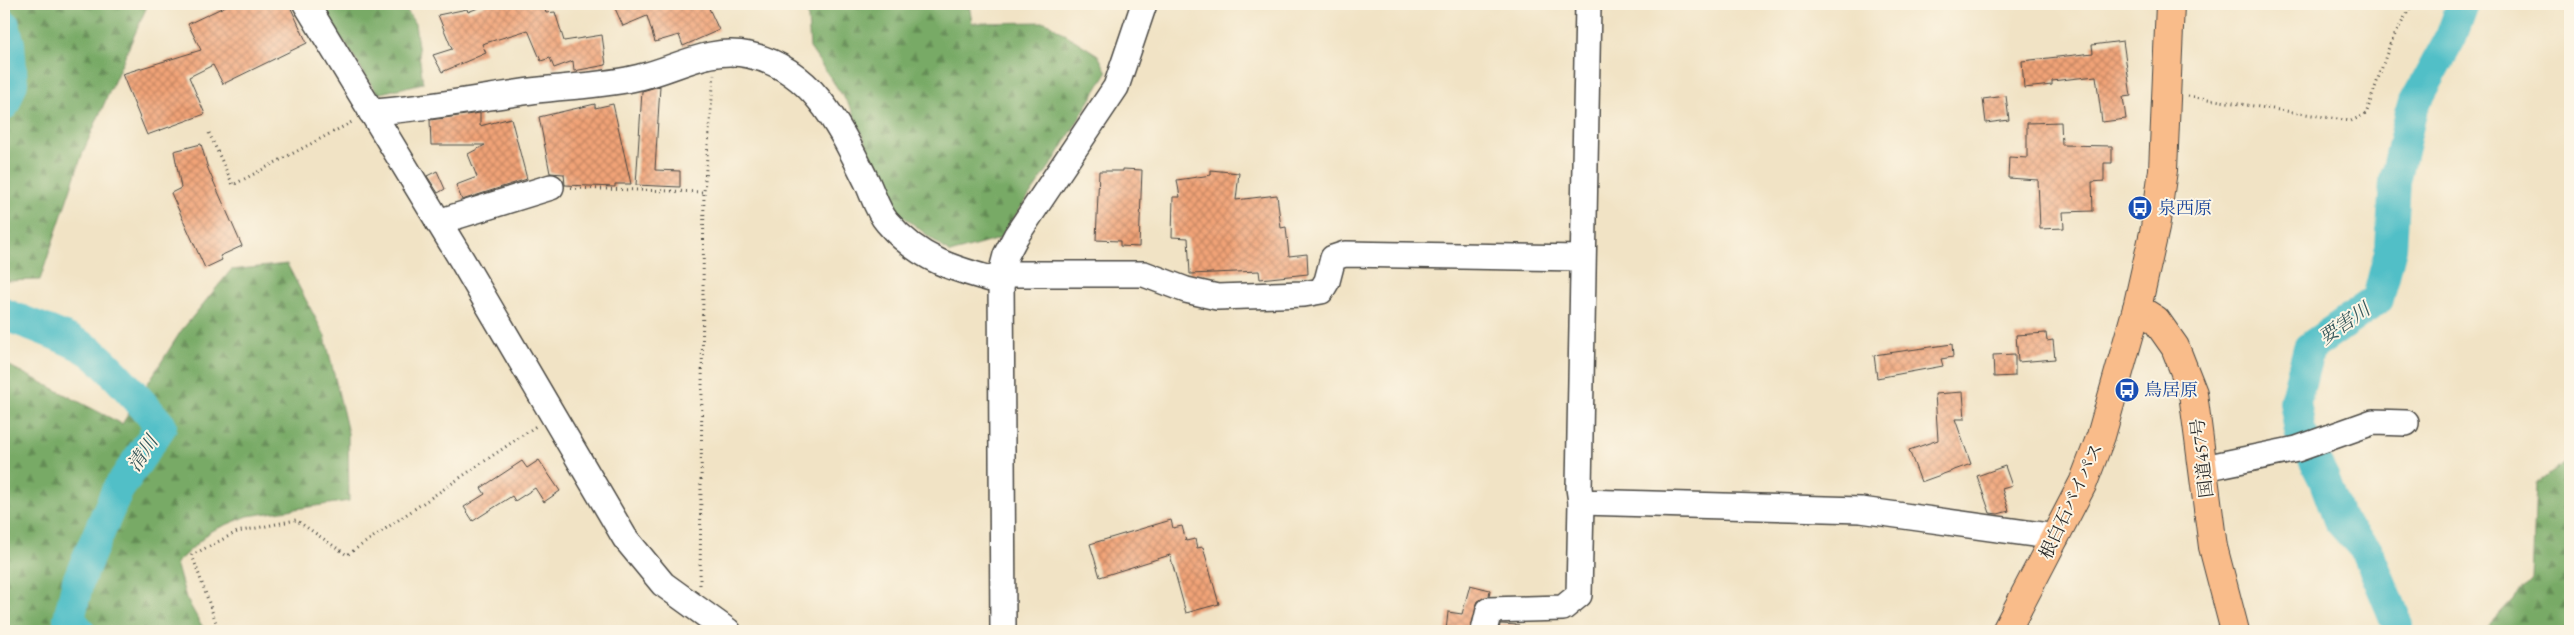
<svg xmlns="http://www.w3.org/2000/svg" width="2574" height="635" viewBox="0 0 2574 635" font-family="'EB Garamond','Noto Serif JP',serif">
  <defs>
    <pattern id="forest-firs" width="22" height="20" patternUnits="userSpaceOnUse" patternTransform="scale(1.25)"><rect width="22" height="20" fill="#78aa66"/><path d="M5 1l3.5 6h-7zM16 11l3.5 6h-7z" fill="#638b54"/></pattern>
    <pattern id="building-cross-hatch" width="8" height="8" patternUnits="userSpaceOnUse" patternTransform="scale(1.25)"><rect width="8" height="8" fill="#f1a377"/><path d="M0 0l8 8M0 8l8-8" fill="none" stroke="#c38562"/></pattern>
  </defs>
  <rect width="100%" height="100%" fill="#fcf5e5"/>
  <filter id="ink" filterUnits="userSpaceOnUse"><feTurbulence type="fractalNoise" baseFrequency=".02" numOctaves="2"/><feDisplacementMap in="SourceGraphic" scale="10" xChannelSelector="R" yChannelSelector="G"/><feConvolveMatrix kernelMatrix="1 2 1 2 8 2 1 2 1" color-interpolation-filters="sRGB"/></filter>
  <filter id="wash" filterUnits="userSpaceOnUse"><feTurbulence type="fractalNoise" baseFrequency=".0096" numOctaves="4" result="noise"/><feDisplacementMap in="SourceGraphic" scale="20" xChannelSelector="R" yChannelSelector="G"/><feGaussianBlur stdDeviation="1.12" result="paint"/><feColorMatrix in="noise" values="0 0 0 0 0 0 0 0 0 0 0 0 0 0 0 0 0 1.4 0 .05"/><feComposite in="paint" operator="in"/></filter>
  <g filter="url(#wash)">
    <rect width="100%" height="100%" fill="#f1e3c5"/>
    <!-- forest -->
    <g fill="url(#forest-firs)" stroke="#526a48">
      <path d="M 4,4 L 148,4 L 83,152 L 40,280 L 4,281 Z"/>
      <path d="M 308,4 L 403,4 L 415,24 L 423,83 L 377,94 L 345,42 Z"/>
      <path d="M 807,4 L 969,4 L 972,23 L 1046,22 L 1098,55 L 1107,72 L 1055,159 L 999,239 L 950,253 L 895,210 L 851,108 L 810,48 Z"/>
      <path d="M 287,264 L 325,336 L 348,433 L 349,501 L 248,516 L 211,531 L 176,563 L 186,598 L 205,631 L 4,631 L 4,363 L 122,424 L 181,331 L 231,270 Z"/>
      <path d="M 2570,447 L 2570,631 L 2483,631 L 2532,579 L 2536,483 L 2569,460 Z"/>
    </g>
    <g fill="none" stroke-linecap="round" stroke-linejoin="round">
      <!-- river -->
      <g stroke="#51bfc7" stroke-width="32">
        <path d="M 4,25 L 9,44 L 12,83 L 4,104"/>
        <path d="M 4,314 C 27,324 78,340 95,355 C 119,376 140,402 161,426 L 117,491 L 78,581 L 69,619 L 79,631"/>
        <path d="M 2398,631 L 2398,625 L 2367,551 L 2339,520 L 2324,479 L 2300,431 L 2295,402 L 2309,348 L 2378,299 L 2391,248 L 2395,181 L 2412,108 L 2451,37 L 2463,4"/>
      </g>
    </g>
    <g id="blocks">
      <!-- building -->
      <g fill="url(#building-cross-hatch)">
        <path d="M 230,4 L 289,4 L 307,43 L 223,84 L 213,65 L 189,77 L 205,114 L 147,135 L 122,74 L 201,50 L 188,24 Z"/>
        <path d="M 488,4 L 543,4 L 546,13 L 555,12 L 564,41 L 602,35 L 606,65 L 574,71 L 573,61 L 554,68 L 550,58 L 541,61 L 528,30 L 482,44 L 486,53 L 442,72 L 433,55 L 452,49 L 438,15 L 467,9 L 468,12 Z"/>
        <path d="M 613,4 L 707,4 L 719,30 L 683,46 L 679,35 L 655,42 L 647,16 L 623,26 Z"/>
        <path d="M 2123,41 L 2131,96 L 2123,97 L 2126,119 L 2102,122 L 2096,76 L 2052,81 L 2052,85 L 2024,88 L 2022,61 L 2093,53 L 2092,45 Z"/>
        <path d="M 660,86 L 655,170 L 680,171 L 680,187 L 636,185 L 642,91 Z"/>
        <path d="M 2006,96 L 2009,120 L 1986,123 L 1983,99 Z"/>
        <path d="M 595,104 L 595,108 L 613,104 L 631,184 L 615,184 L 615,187 L 565,185 L 564,174 L 550,173 L 539,117 Z"/>
        <path d="M 480,113 L 480,126 L 511,118 L 527,179 L 462,200 L 456,185 L 477,177 L 468,154 L 485,145 L 431,145 L 430,120 Z"/>
        <path d="M 2061,122 L 2062,145 L 2112,146 L 2112,163 L 2104,163 L 2104,181 L 2092,182 L 2093,211 L 2063,212 L 2064,228 L 2040,229 L 2038,180 L 2008,178 L 2009,157 L 2027,158 L 2027,123 Z"/>
        <path d="M 201,144 L 208,169 L 242,246 L 220,256 L 222,260 L 205,268 L 171,193 L 181,188 L 174,151 Z"/>
        <path d="M 1123,169 L 1142,170 L 1139,247 L 1120,246 L 1120,241 L 1096,240 L 1099,171 L 1123,171 Z"/>
        <path d="M 1211,170 L 1239,173 L 1236,200 L 1277,195 L 1281,228 L 1286,227 L 1289,256 L 1307,254 L 1308,274 L 1260,279 L 1259,271 L 1190,274 L 1188,238 L 1172,237 L 1173,197 L 1180,197 L 1177,180 L 1211,175 Z"/>
        <path d="M 437,171 L 445,189 L 438,193 L 427,176 Z"/>
        <path d="M 2046,333 L 2047,341 L 2053,340 L 2055,359 L 2018,362 L 2016,335 Z"/>
        <path d="M 1952,344 L 1953,357 L 1941,359 L 1943,366 L 1877,378 L 1874,355 Z"/>
        <path d="M 2015,354 L 2015,376 L 1994,377 L 1993,355 Z"/>
        <path d="M 1963,392 L 1965,419 L 1955,419 L 1971,464 L 1921,482 L 1909,450 L 1938,440 L 1935,394 Z"/>
        <path d="M 539,460 L 560,491 L 544,502 L 535,488 L 515,501 L 512,496 L 473,521 L 464,507 L 485,494 L 481,488 L 522,461 L 527,468 Z"/>
        <path d="M 2005,466 L 2012,486 L 2002,489 L 2009,511 L 1998,514 L 1990,513 L 1977,476 Z"/>
        <path d="M 1171,520 L 1173,528 L 1182,526 L 1186,541 L 1195,539 L 1197,548 L 1203,547 L 1219,604 L 1186,613 L 1170,555 L 1100,577 L 1090,544 Z"/>
        <path d="M 1470,585 L 1490,590 L 1489,596 L 1478,601 L 1470,631 L 1446,631 L 1448,612 L 1462,614 Z"/>
        <path d="M 1500,624 L 1519,625 L 1518,631 L 1499,631 Z"/>
      </g>
    </g>
  </g>
  <g filter="url(#ink)">
    <use href="#blocks" fill-opacity="0" stroke="#494742" stroke-width="1"/>
    <g fill="none" stroke-linecap="round" stroke-linejoin="round">
      <defs>
        <g id="minor">
          <path d="M 306,4 L 463,262 L 625,538 L 663,584 L 728,631"/>
          <path d="M 1588,4 L 1579,488 L 1581,502 L 1861,510 L 2056,537"/>
          <path d="M 371,112 C 425,109 478,98 531,91 C 567,86 605,86 640,77 C 676,69 710,46 749,55 C 814,69 840,128 867,182 C 873,195 878,212 887,222 C 919,260 956,270 1002,282"/>
          <path d="M 438,222 L 551,187"/>
          <path d="M 1001,274 L 1144,274 L 1186,290 L 1217,297 L 1304,294 L 1321,291 L 1327,281 L 1333,258 L 1345,254 L 1582,258"/>
          <path d="M 2204,468 L 2297,449 L 2373,422 L 2406,423"/>
          <path d="M 1003,631 L 1001,274 L 1006,255 L 1016,236 L 1116,87 L 1144,4"/>
          <path d="M 1484,631 L 1489,610 L 1563,608 L 1579,595 L 1581,502"/>
        </g>
        <g id="highway">
          <path d="M 2137,308 L 2156,320 L 2175,347 L 2193,393 L 2213,547 L 2235,631"/>
          <path d="M 2006,631 L 2083,483 L 2101,436 L 2137,308 L 2155,228 L 2163,170 L 2170,4"/>
        </g>
      </defs>
      <!-- minor casing -->
      <use href="#minor" stroke="#494742" stroke-width="28"/>
      <!-- highway casing -->
      <use href="#highway" stroke="#494742" stroke-width="30"/>
      <!-- path -->
      <g stroke="#494742" stroke-width="3" stroke-dasharray="1 4" stroke-linecap="butt">
        <path d="M 2188,96 L 2351,121 L 2366,114 L 2390,44 L 2412,4"/>
        <path d="M 209,133 L 233,185 L 352,122"/>
        <path d="M 571,188 L 704,192"/>
        <path d="M 700,585 L 704,192 L 714,75"/>
        <path d="M 219,631 L 192,555 L 237,532 L 296,520 L 347,555 L 536,426"/>
      </g>
      <!-- minor -->
      <use href="#minor" stroke="#fff" stroke-width="25"/>
      <!-- highway -->
      <use href="#highway" stroke="#f9bc8a" stroke-width="28"/>
    </g>
  </g>
  <!-- icons -->
  <defs>
    <symbol id="bus-disc" viewBox="-11 -11 22 22"><circle r="9.5" fill="#1a4fb4" stroke="#fcf5e5"/><path d="M-5-6H5V4H4V6H2V4H-2V6H-4V4H-5ZM-3.5-4V0h7V-4ZM-3.5 1.2v1.5H-2V1.2ZM2 1.2v1.5H3.5V1.2Z" fill="#fff"/></symbol>
  </defs>
  <g fill-rule="evenodd">
    <use href="#bus-disc" x="2126" y="194" width="28" height="28"/>
    <use href="#bus-disc" x="2113" y="376" width="28" height="28"/>
  </g>
  <g text-anchor="middle" stroke-width="4" stroke-linejoin="round" paint-order="stroke">
    <!-- transit labels -->
    <g font-size="18" fill="#164399" stroke="#fcf5e5" text-anchor="start">
      <text x="2158" y="214">泉西原</text>
      <text x="2144" y="396">鳥居原</text>
    </g>
    <!-- street labels -->
    <g font-size="18" fill="#2b2b2b" stroke="#fcf5e5">
      <text transform="translate(2202 458) rotate(-97)" y="6">国道457号</text>
      <text transform="translate(2071 501) rotate(-65)" y="6">根白石バイパス</text>
    </g>
    <!-- water labels -->
    <g font-size="19" font-style="italic" fill="#36575a" stroke="#fcf5e5">
      <text transform="translate(2344 323) rotate(-35)" y="7">要害川</text>
      <text transform="translate(142 453) rotate(-56)" y="7">清川</text>
    </g>
  </g>
  <!-- margin -->
  <rect width="2574" height="635" fill="none" stroke="#fcf5e5" stroke-width="20"/>
</svg>
